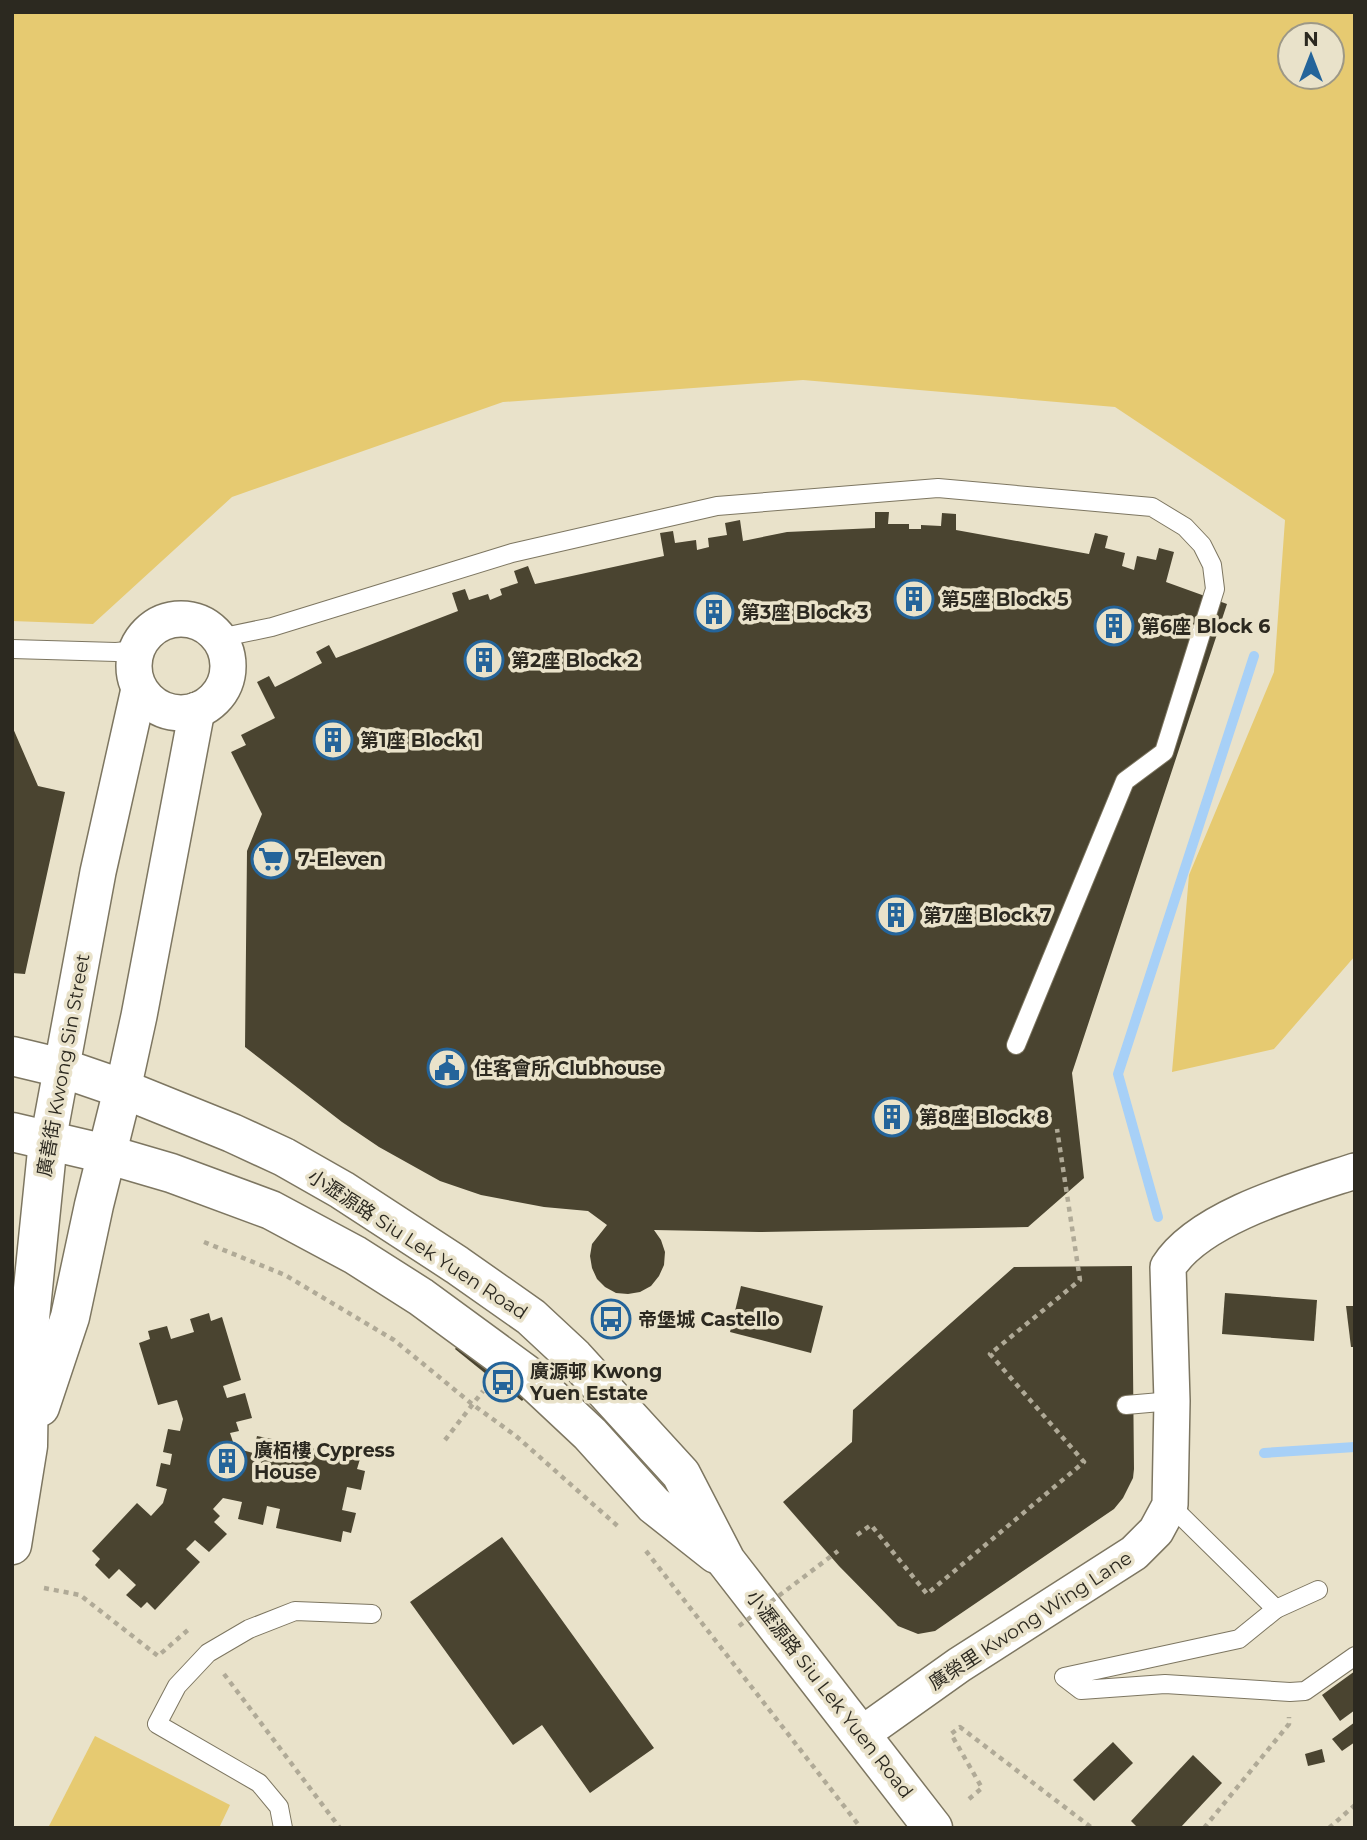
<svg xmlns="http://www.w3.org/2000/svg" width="1367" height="1840" viewBox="0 0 1367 1840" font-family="Montserrat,'Noto Sans TC',sans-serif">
  <rect width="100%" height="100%" fill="#e9e2ca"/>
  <!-- green -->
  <g fill="#e6ca71" fill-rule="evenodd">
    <path d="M 12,12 L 1355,12 L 1355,956 L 1274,1049 L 1172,1072 L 1189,875 L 1274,672 L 1285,520 L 1115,407 L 803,380 L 503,402 L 232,497 L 93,624 L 12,621 ZM 1290,35 L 1332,35 L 1332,77 L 1290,77 Z"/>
    <path d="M 95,1736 L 230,1805 L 219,1828 L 48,1828 Z"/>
  </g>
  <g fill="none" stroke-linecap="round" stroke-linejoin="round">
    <!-- stream -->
    <g stroke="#a7d0f7" stroke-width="10">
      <path d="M 1158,1217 L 1118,1074 L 1254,656"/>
      <path d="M 1264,1453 L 1355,1447"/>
    </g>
  </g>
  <!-- building -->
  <g fill="#4a4430">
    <path d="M 875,512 L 889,512 L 888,524 L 909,524 L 909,529 L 921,529 L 921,525 L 941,526 L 942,513 L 956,514 L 956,530 L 1089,554 L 1095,533 L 1108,536 L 1105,548 L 1125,553 L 1122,566 L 1134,570 L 1137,556 L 1156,560 L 1159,548 L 1174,552 L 1166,582 L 1227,604 L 1072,1073 L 1084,1178 L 1028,1227 L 759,1232 L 654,1230 L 661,1240 L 665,1252 L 664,1265 L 659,1276 L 651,1286 L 640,1292 L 628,1294 L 616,1293 L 605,1287 L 597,1279 L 592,1268 L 590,1256 L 592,1244 L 607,1225 L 588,1211 L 544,1207 L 481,1195 L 440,1181 L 379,1147 L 342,1122 L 245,1047 L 247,851 L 262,814 L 231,752 L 246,745 L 241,735 L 275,718 L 257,682 L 269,676 L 275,687 L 293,678 L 322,663 L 316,652 L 329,645 L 336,658 L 458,611 L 452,593 L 465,589 L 469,600 L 488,594 L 490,600 L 502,595 L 500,589 L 518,583 L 514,571 L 528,566 L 535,584 L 664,556 L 660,533 L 673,531 L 675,543 L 696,540 L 697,550 L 709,547 L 708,538 L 727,535 L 725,523 L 740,520 L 743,541 L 787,532 L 875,528 Z"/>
    <path d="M 12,726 L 38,786 L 65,792 L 25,974 L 12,973 Z"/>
    <path d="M 1132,1266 L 1134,1469 L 1133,1478 L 1123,1498 L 1114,1509 L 935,1631 L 918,1634 L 898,1626 L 839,1566 L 783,1502 L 852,1442 L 853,1410 L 1014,1267 Z"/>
    <path d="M 741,1286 L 823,1306 L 811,1353 L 730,1332 Z"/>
    <path d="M 1225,1293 L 1317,1300 L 1314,1341 L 1222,1334 Z"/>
    <path d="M 1346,1306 L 1355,1306 L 1355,1347 L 1351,1347 Z"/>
    <path d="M 209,1313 L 211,1321 L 222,1317 L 241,1380 L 223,1386 L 227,1398 L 245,1393 L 252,1418 L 236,1422 L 239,1431 L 230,1433 L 235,1448 L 253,1453 L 257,1436 L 282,1441 L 278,1460 L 291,1463 L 295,1444 L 360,1459 L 357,1469 L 365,1471 L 361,1490 L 347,1487 L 342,1510 L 356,1513 L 351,1533 L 343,1531 L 341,1542 L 276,1528 L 280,1509 L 267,1506 L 263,1525 L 238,1519 L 242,1502 L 223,1498 L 213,1509 L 220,1516 L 214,1522 L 227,1534 L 209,1552 L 195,1540 L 186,1549 L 200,1562 L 155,1610 L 147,1602 L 141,1608 L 126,1595 L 136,1585 L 119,1569 L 109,1579 L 95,1565 L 100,1559 L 92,1551 L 137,1503 L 151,1516 L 163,1503 L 167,1489 L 156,1486 L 161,1463 L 170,1465 L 172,1454 L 163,1452 L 168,1429 L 180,1431 L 183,1419 L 177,1400 L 158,1405 L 139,1343 L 150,1339 L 148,1331 L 167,1326 L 171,1339 L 194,1332 L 190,1319 Z"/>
    <path d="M 461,1341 L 492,1367 L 486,1374 L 455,1349 Z"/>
    <path d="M 497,1368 L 528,1394 L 522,1401 L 490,1376 Z"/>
    <path d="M 502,1537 L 654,1748 L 590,1793 L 542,1725 L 513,1745 L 410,1602 Z"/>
    <path d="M 1355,1671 L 1355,1710 L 1340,1721 L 1322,1695 Z"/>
    <path d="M 1355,1722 L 1355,1742 L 1342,1751 L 1332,1739 Z"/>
    <path d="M 1113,1742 L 1133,1763 L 1094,1801 L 1073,1780 Z"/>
    <path d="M 1322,1749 L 1325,1762 L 1308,1766 L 1305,1754 Z"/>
    <path d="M 1193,1755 L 1222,1783 L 1180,1828 L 1138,1828 L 1131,1821 Z"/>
  </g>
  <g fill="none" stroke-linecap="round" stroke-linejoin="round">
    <defs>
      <g id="lane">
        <path d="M 219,638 L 272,627 L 512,553 L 717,506 L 938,488 L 1152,507 L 1185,527 L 1202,545 L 1212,565 L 1215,589 L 1164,752 L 1125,781 L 1016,1045"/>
        <path d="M 12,649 L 116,652 L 137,650"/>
        <path d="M 1126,1405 L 1172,1401"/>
        <path d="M 1170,1505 L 1276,1609 L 1239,1639 L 1064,1677 L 1081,1690 L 1165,1684 L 1290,1692 L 1305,1691 L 1355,1656"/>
        <path d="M 1276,1609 L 1318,1590"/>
        <path d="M 283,1828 L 279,1807 L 259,1783 L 157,1724 L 177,1686 L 208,1653 L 249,1629 L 295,1611 L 372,1614"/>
      </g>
      <g id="street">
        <circle cx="181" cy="666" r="47"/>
        <path d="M 123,1089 L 139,1016 L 197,710"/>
        <path d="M 48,1141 L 98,872 L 139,689"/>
        <path d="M 862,1734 L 959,1665 L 1134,1553 L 1156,1531 L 1170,1505 L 1172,1401 L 1168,1267 C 1199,1217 1300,1189 1355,1171"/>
      </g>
      <g id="secondary">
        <path d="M 12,1056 L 62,1068 L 123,1089 L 232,1133 L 284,1157 L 342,1190 L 457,1265 L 531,1317 L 574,1357 L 681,1474 L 726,1561 L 933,1828"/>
        <path d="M 12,1132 L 106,1154 L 171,1173 L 271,1210 L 355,1255 L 421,1297 L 526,1374 L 590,1434 L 654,1505 L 716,1554"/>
        <path d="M 40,1407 L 70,1317 L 94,1205 L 123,1089"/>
        <path d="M 12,1545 L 28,1446 L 30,1318 L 48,1141"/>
      </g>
    </defs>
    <!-- lane casing -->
    <use href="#lane" stroke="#7d7661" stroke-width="20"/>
    <!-- street casing -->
    <use href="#street" stroke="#7d7661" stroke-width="38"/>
    <!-- secondary casing -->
    <use href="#secondary" stroke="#7d7661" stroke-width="41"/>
    <!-- path -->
    <g stroke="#b0aa97" stroke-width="4.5" stroke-dasharray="5 5" stroke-linecap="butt">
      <path d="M 204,1242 L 285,1275 L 394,1340 L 472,1404 L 516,1436 L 621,1529"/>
      <path d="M 445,1440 L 483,1391"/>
      <path d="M 857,1535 L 871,1525 L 927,1594 L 1084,1462 L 990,1354 L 1080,1280 L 1057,1129"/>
      <path d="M 646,1551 L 861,1828"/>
      <path d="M 44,1588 L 80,1595 L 158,1656 L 189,1629 L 191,1631"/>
      <path d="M 224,1674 L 340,1828"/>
      <path d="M 969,1799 L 982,1788 L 951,1734 L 960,1727 L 1092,1828"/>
      <path d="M 1204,1828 L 1289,1724 L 1289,1717"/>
      <path d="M 1329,1828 L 1355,1805"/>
    </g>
    <!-- lane -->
    <use href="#lane" stroke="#fff" stroke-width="18"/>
    <!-- street -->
    <use href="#street" stroke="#fff" stroke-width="35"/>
    <!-- secondary -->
    <use href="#secondary" stroke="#fff" stroke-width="38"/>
    <!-- path-bridge -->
    <path stroke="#b0aa97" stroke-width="4.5" stroke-dasharray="5 5" stroke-linecap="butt" d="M 739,1626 L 838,1551"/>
  </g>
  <!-- icons -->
  <defs>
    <symbol id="building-ring" viewBox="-11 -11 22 22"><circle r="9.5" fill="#e9e2ca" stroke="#24649a" stroke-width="1.5"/><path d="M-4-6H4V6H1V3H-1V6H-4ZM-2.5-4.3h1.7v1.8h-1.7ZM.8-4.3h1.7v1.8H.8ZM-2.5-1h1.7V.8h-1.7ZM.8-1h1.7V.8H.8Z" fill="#24649a"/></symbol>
    <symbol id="supermarket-ring" viewBox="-11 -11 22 22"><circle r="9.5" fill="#e9e2ca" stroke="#24649a" stroke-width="1.5"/><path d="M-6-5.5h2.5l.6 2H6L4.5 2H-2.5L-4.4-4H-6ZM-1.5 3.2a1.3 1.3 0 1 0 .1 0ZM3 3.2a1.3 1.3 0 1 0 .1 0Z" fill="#24649a"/></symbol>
    <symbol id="civic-ring" viewBox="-11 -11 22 22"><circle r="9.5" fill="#e9e2ca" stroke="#24649a" stroke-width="1.5"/><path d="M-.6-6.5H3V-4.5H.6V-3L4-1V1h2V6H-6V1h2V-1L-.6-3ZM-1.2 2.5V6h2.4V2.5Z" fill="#24649a"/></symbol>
    <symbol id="bus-ring" viewBox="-11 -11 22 22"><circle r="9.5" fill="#e9e2ca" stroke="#24649a" stroke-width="1.5"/><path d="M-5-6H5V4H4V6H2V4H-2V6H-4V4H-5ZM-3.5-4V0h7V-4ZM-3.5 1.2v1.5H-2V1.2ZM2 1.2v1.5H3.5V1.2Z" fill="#24649a"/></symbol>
  </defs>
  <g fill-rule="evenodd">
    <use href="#building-ring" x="892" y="577" width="44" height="44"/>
    <use href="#building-ring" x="692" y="590" width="44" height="44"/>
    <use href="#building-ring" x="1092" y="604" width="44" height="44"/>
    <use href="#building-ring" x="462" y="638" width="44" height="44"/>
    <use href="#building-ring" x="311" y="718" width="44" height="44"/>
    <use href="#supermarket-ring" x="249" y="837" width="44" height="44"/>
    <use href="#building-ring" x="874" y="893" width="44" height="44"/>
    <use href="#civic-ring" x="425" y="1046" width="44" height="44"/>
    <use href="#building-ring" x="870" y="1095" width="44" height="44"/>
    <use href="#bus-ring" x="589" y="1297" width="44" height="44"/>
    <use href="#bus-ring" x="481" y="1360" width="44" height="44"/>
    <use href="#building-ring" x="205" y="1439" width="44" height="44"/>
  </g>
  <g text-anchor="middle" stroke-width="7" stroke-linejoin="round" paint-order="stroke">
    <!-- poi labels -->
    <g font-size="19" font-weight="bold" fill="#2c2920" stroke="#e9e2ca" text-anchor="start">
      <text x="941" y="606">第5座 Block 5</text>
      <text x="741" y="619">第3座 Block 3</text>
      <text x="1141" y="633">第6座 Block 6</text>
      <text x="511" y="667">第2座 Block 2</text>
      <text x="360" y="747">第1座 Block 1</text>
      <text x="298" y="866">7-Eleven</text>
      <text x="923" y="922">第7座 Block 7</text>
      <text x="474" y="1075">住客會所 Clubhouse</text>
      <text x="919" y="1124">第8座 Block 8</text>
      <text x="638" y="1326">帝堡城 Castello</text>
      <text x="530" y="1378">廣源邨 Kwong<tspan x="530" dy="22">Yuen Estate</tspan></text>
      <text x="254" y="1457">廣栢樓 Cypress<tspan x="254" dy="22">House</tspan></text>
    </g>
    <!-- street labels -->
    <g font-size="19" fill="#2c2920" stroke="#e9e2ca">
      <text transform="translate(63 1065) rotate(-80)" y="7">廣善街 Kwong Sin Street</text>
      <text transform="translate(418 1244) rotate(33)" y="7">小瀝源路 Siu Lek Yuen Road</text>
      <text transform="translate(1030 1620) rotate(-33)" y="7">廣榮里 Kwong Wing Lane</text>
      <text transform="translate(830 1694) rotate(52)" y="7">小瀝源路 Siu Lek Yuen Road</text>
    </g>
  </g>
  <!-- border -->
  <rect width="1367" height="1840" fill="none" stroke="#2c2920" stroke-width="28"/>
  <!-- north arrow -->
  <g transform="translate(1311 56)"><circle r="33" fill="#e9e2ca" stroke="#9d9886" stroke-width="2"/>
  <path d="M0-5L12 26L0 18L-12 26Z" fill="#24649a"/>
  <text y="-10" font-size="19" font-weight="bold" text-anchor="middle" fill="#2c2920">N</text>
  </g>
</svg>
